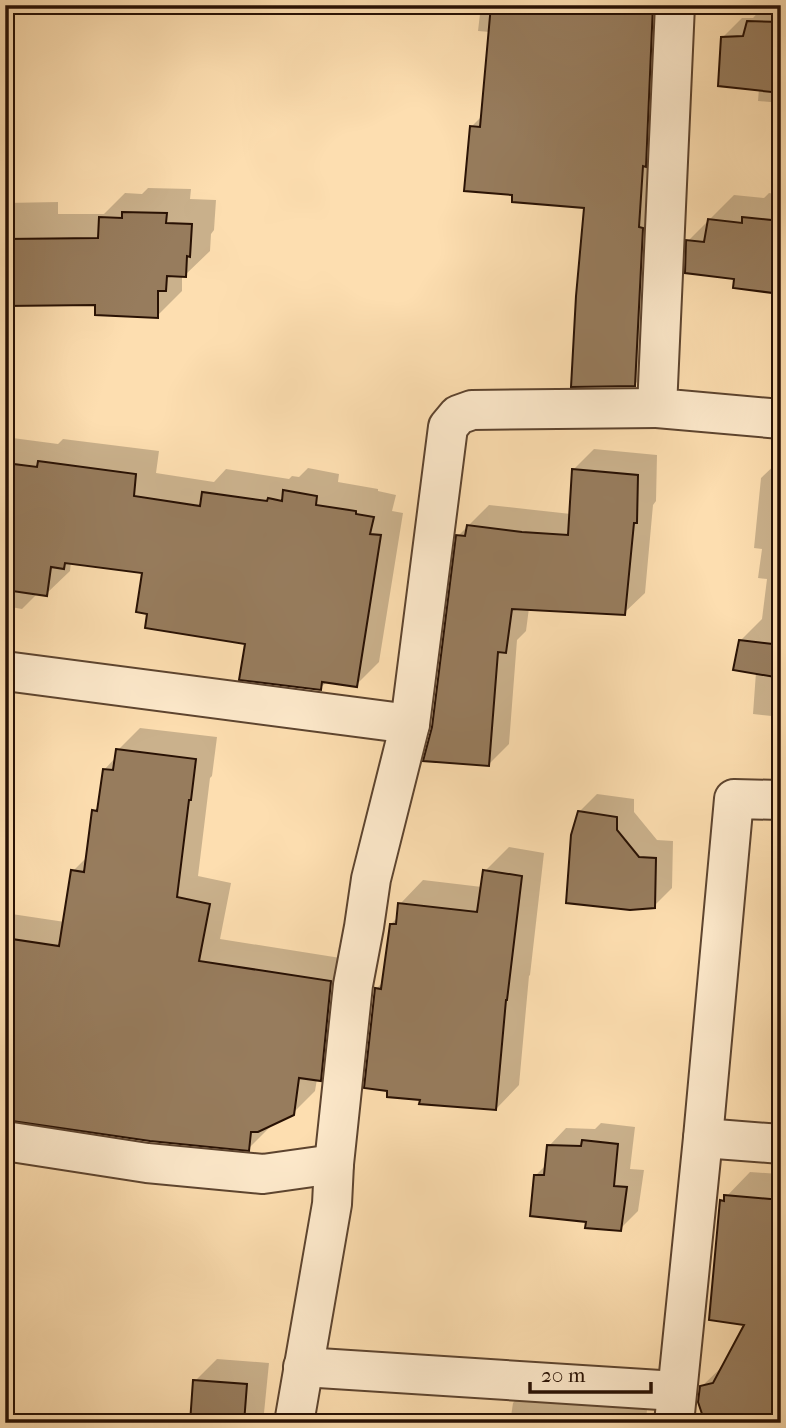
<svg xmlns="http://www.w3.org/2000/svg" width="786" height="1428" viewBox="0 0 786 1428" font-family="'IM FELL French Canon',serif">
  <rect width="100%" height="100%" fill="#fddeb0"/>
  <filter id="stains"><feTurbulence type="fractalNoise" baseFrequency=".00286" numOctaves="4"/><feColorMatrix values="0 0 0 0 .2 0 0 0 0 .09 0 0 0 0 .02 0 0 0 .5 -.17"/></filter>
  <radialGradient id="worn" r=".72"><stop offset=".6" stop-color="#630" stop-opacity="0"/><stop offset="1" stop-color="#630" stop-opacity=".3"/></radialGradient>
  <!-- shadow -->
  <g fill="#0003">
    <path d="M 481,5 L 675,5 L 658,361 L 634,385 L 586,206 L 514,194 L 472,126 L 483,115 L 490,32 L 478,31 Z"/>
    <path d="M 765,5 L 781,5 L 781,103 L 758,101 L 759,88 L 722,38 L 742,18 L 753,18 Z"/>
    <path d="M 148,188 L 191,189 L 190,199 L 216,200 L 214,230 L 211,234 L 210,251 L 185,275 L 182,275 L 182,291 L 157,316 L 97,304 L 18,304 L 10,312 L 5,312 L 5,203 L 58,202 L 58,214 L 104,214 L 125,193 L 142,194 Z"/>
    <path d="M 769,193 L 781,195 L 781,292 L 736,277 L 688,241 L 734,195 L 764,198 Z"/>
    <path d="M 5,437 L 58,444 L 63,439 L 159,451 L 156,473 L 214,482 L 226,469 L 289,479 L 292,476 L 299,477 L 308,468 L 339,474 L 338,482 L 378,489 L 378,491 L 396,495 L 392,511 L 403,513 L 379,662 L 356,685 L 328,681 L 320,688 L 247,642 L 149,613 L 144,571 L 71,562 L 70,571 L 46,594 L 38,593 L 22,609 L 5,606 Z"/>
    <path d="M 594,449 L 657,455 L 656,501 L 653,505 L 645,593 L 624,613 L 529,608 L 526,631 L 517,640 L 509,744 L 489,764 L 433,727 L 458,536 L 489,505 L 571,514 L 573,470 Z"/>
    <path d="M 781,459 L 781,717 L 753,714 L 756,672 L 740,641 L 762,619 L 767,579 L 758,578 L 762,549 L 754,548 L 761,478 Z"/>
    <path d="M 140,728 L 217,737 L 212,776 L 210,778 L 198,876 L 231,883 L 220,939 L 353,960 L 342,1057 L 320,1079 L 317,1079 L 315,1091 L 293,1113 L 271,1124 L 270,1127 L 248,1149 L 5,1118 L 5,913 L 65,922 L 73,871 L 88,856 L 94,811 L 100,805 L 104,770 L 116,757 L 118,750 Z"/>
    <path d="M 597,794 L 634,799 L 634,812 L 657,840 L 673,841 L 672,888 L 654,906 L 579,812 Z"/>
    <path d="M 509,847 L 544,853 L 530,975 L 529,976 L 519,1085 L 496,1109 L 376,989 L 384,981 L 391,924 L 398,917 L 400,904 L 423,880 L 482,887 L 485,871 Z"/>
    <path d="M 601,1123 L 635,1127 L 630,1169 L 644,1170 L 638,1211 L 620,1229 L 588,1220 L 535,1176 L 547,1164 L 549,1146 L 566,1128 L 595,1129 Z"/>
    <path d="M 750,1172 L 779,1174 L 781,1173 L 781,1423 L 697,1423 L 703,1411 L 701,1387 L 726,1363 L 747,1324 L 722,1201 Z"/>
    <path d="M 217,1359 L 269,1363 L 263,1423 L 192,1423 L 195,1381 Z"/>
    <path d="M 537,1378 L 647,1408 L 646,1423 L 510,1423 L 513,1403 Z"/>
    <path d="M 401,1413 L 460,1422 L 392,1423 Z"/>
  </g>
  <!-- building -->
  <g fill="#977c5d" stroke="#281104" stroke-width="2">
    <path d="M 491,5 L 653,5 L 646,167 L 643,166 L 639,227 L 643,228 L 635,386 L 571,387 L 576,296 L 584,208 L 512,202 L 512,195 L 464,191 L 470,126 L 480,127 Z"/>
    <path d="M 747,21 L 781,22 L 781,93 L 718,86 L 721,37 L 743,36 Z"/>
    <path d="M 122,212 L 167,213 L 166,223 L 192,224 L 190,257 L 187,256 L 186,277 L 167,276 L 166,291 L 158,291 L 158,318 L 95,315 L 95,305 L 5,306 L 5,239 L 98,238 L 99,217 L 122,218 Z"/>
    <path d="M 742,217 L 781,221 L 781,294 L 733,288 L 734,279 L 685,273 L 686,240 L 704,242 L 708,219 L 742,223 Z"/>
    <path d="M 38,461 L 136,474 L 134,496 L 200,506 L 202,492 L 267,501 L 268,498 L 282,501 L 283,490 L 317,496 L 316,505 L 356,511 L 356,514 L 374,517 L 370,534 L 381,535 L 357,687 L 322,682 L 321,690 L 239,680 L 245,644 L 145,628 L 147,614 L 136,612 L 142,573 L 65,563 L 64,569 L 51,567 L 47,596 L 5,590 L 5,463 L 37,467 Z"/>
    <path d="M 572,469 L 638,475 L 637,523 L 634,523 L 625,615 L 512,609 L 506,653 L 498,652 L 489,766 L 423,761 L 432,727 L 456,535 L 465,536 L 467,525 L 522,532 L 568,535 Z"/>
    <path d="M 739,640 L 781,645 L 781,678 L 733,670 Z"/>
    <path d="M 116,749 L 196,759 L 191,800 L 189,800 L 177,897 L 210,904 L 199,961 L 331,981 L 321,1081 L 299,1078 L 294,1115 L 258,1132 L 251,1132 L 249,1151 L 150,1141 L 5,1120 L 5,938 L 59,946 L 71,870 L 84,872 L 92,810 L 97,811 L 103,769 L 113,770 Z"/>
    <path d="M 578,811 L 617,817 L 617,830 L 639,857 L 656,858 L 655,908 L 630,910 L 566,903 L 571,835 Z"/>
    <path d="M 483,870 L 522,876 L 507,1000 L 506,1000 L 496,1110 L 419,1104 L 420,1100 L 387,1097 L 387,1091 L 364,1088 L 375,988 L 381,989 L 390,924 L 396,924 L 398,903 L 477,912 Z"/>
    <path d="M 582,1140 L 618,1144 L 614,1186 L 627,1187 L 621,1231 L 585,1228 L 586,1222 L 530,1216 L 534,1175 L 544,1175 L 547,1145 L 581,1146 Z"/>
    <path d="M 724,1195 L 781,1200 L 781,1423 L 705,1423 L 698,1402 L 700,1386 L 713,1383 L 744,1325 L 709,1320 L 720,1200 L 724,1201 Z"/>
    <path d="M 193,1380 L 247,1384 L 244,1423 L 190,1423 Z"/>
  </g>
  <g fill="none" stroke-linecap="round" stroke-linejoin="round">
    <defs>
      <g id="minor">
        <path d="M 675,5 L 657,408 L 781,419"/>
        <path d="M 5,671 L 410,724"/>
        <path d="M 703,1138 L 781,1144"/>
        <path d="M 5,1141 L 147,1163 L 263,1174 L 334,1164"/>
        <path d="M 303,1367 L 676,1391"/>
        <path d="M 294,1423 L 332,1204 L 334,1164 L 353,985 L 364,927 L 371,879 L 410,724 L 448,427 L 458,415 L 472,410 L 657,408"/>
        <path d="M 674,1423 L 703,1138 L 734,799 L 781,800"/>
      </g>
    </defs>
    <!-- minor casing -->
    <use href="#minor" stroke="#5d442f" stroke-width="42"/>
    <!-- minor -->
    <use href="#minor" stroke="#feeacc" stroke-width="38"/>
  </g>
  <!-- margin -->
  <rect width="786" height="1428" fill="none" stroke="#fddeb0" stroke-width="28"/>
  <rect x="7" y="7" width="772" height="1414" fill="none" stroke="#281104" stroke-width="3.5"/>
  <rect x="14" y="14" width="758" height="1400" fill="none" stroke="#281104" stroke-width="2"/>
  <!-- scale -->
  <path d="M530 1382v10h121v-10" fill="none" stroke="#281104" stroke-width="3.5"/>
  <text x="541" y="1382" font-size="21" fill="#281104" stroke="#feeacc" stroke-width="5" paint-order="stroke">20 m</text>
  <rect width="100%" height="100%" filter="url(#stains)"/>
  <rect width="100%" height="100%" fill="url(#worn)"/>
</svg>
